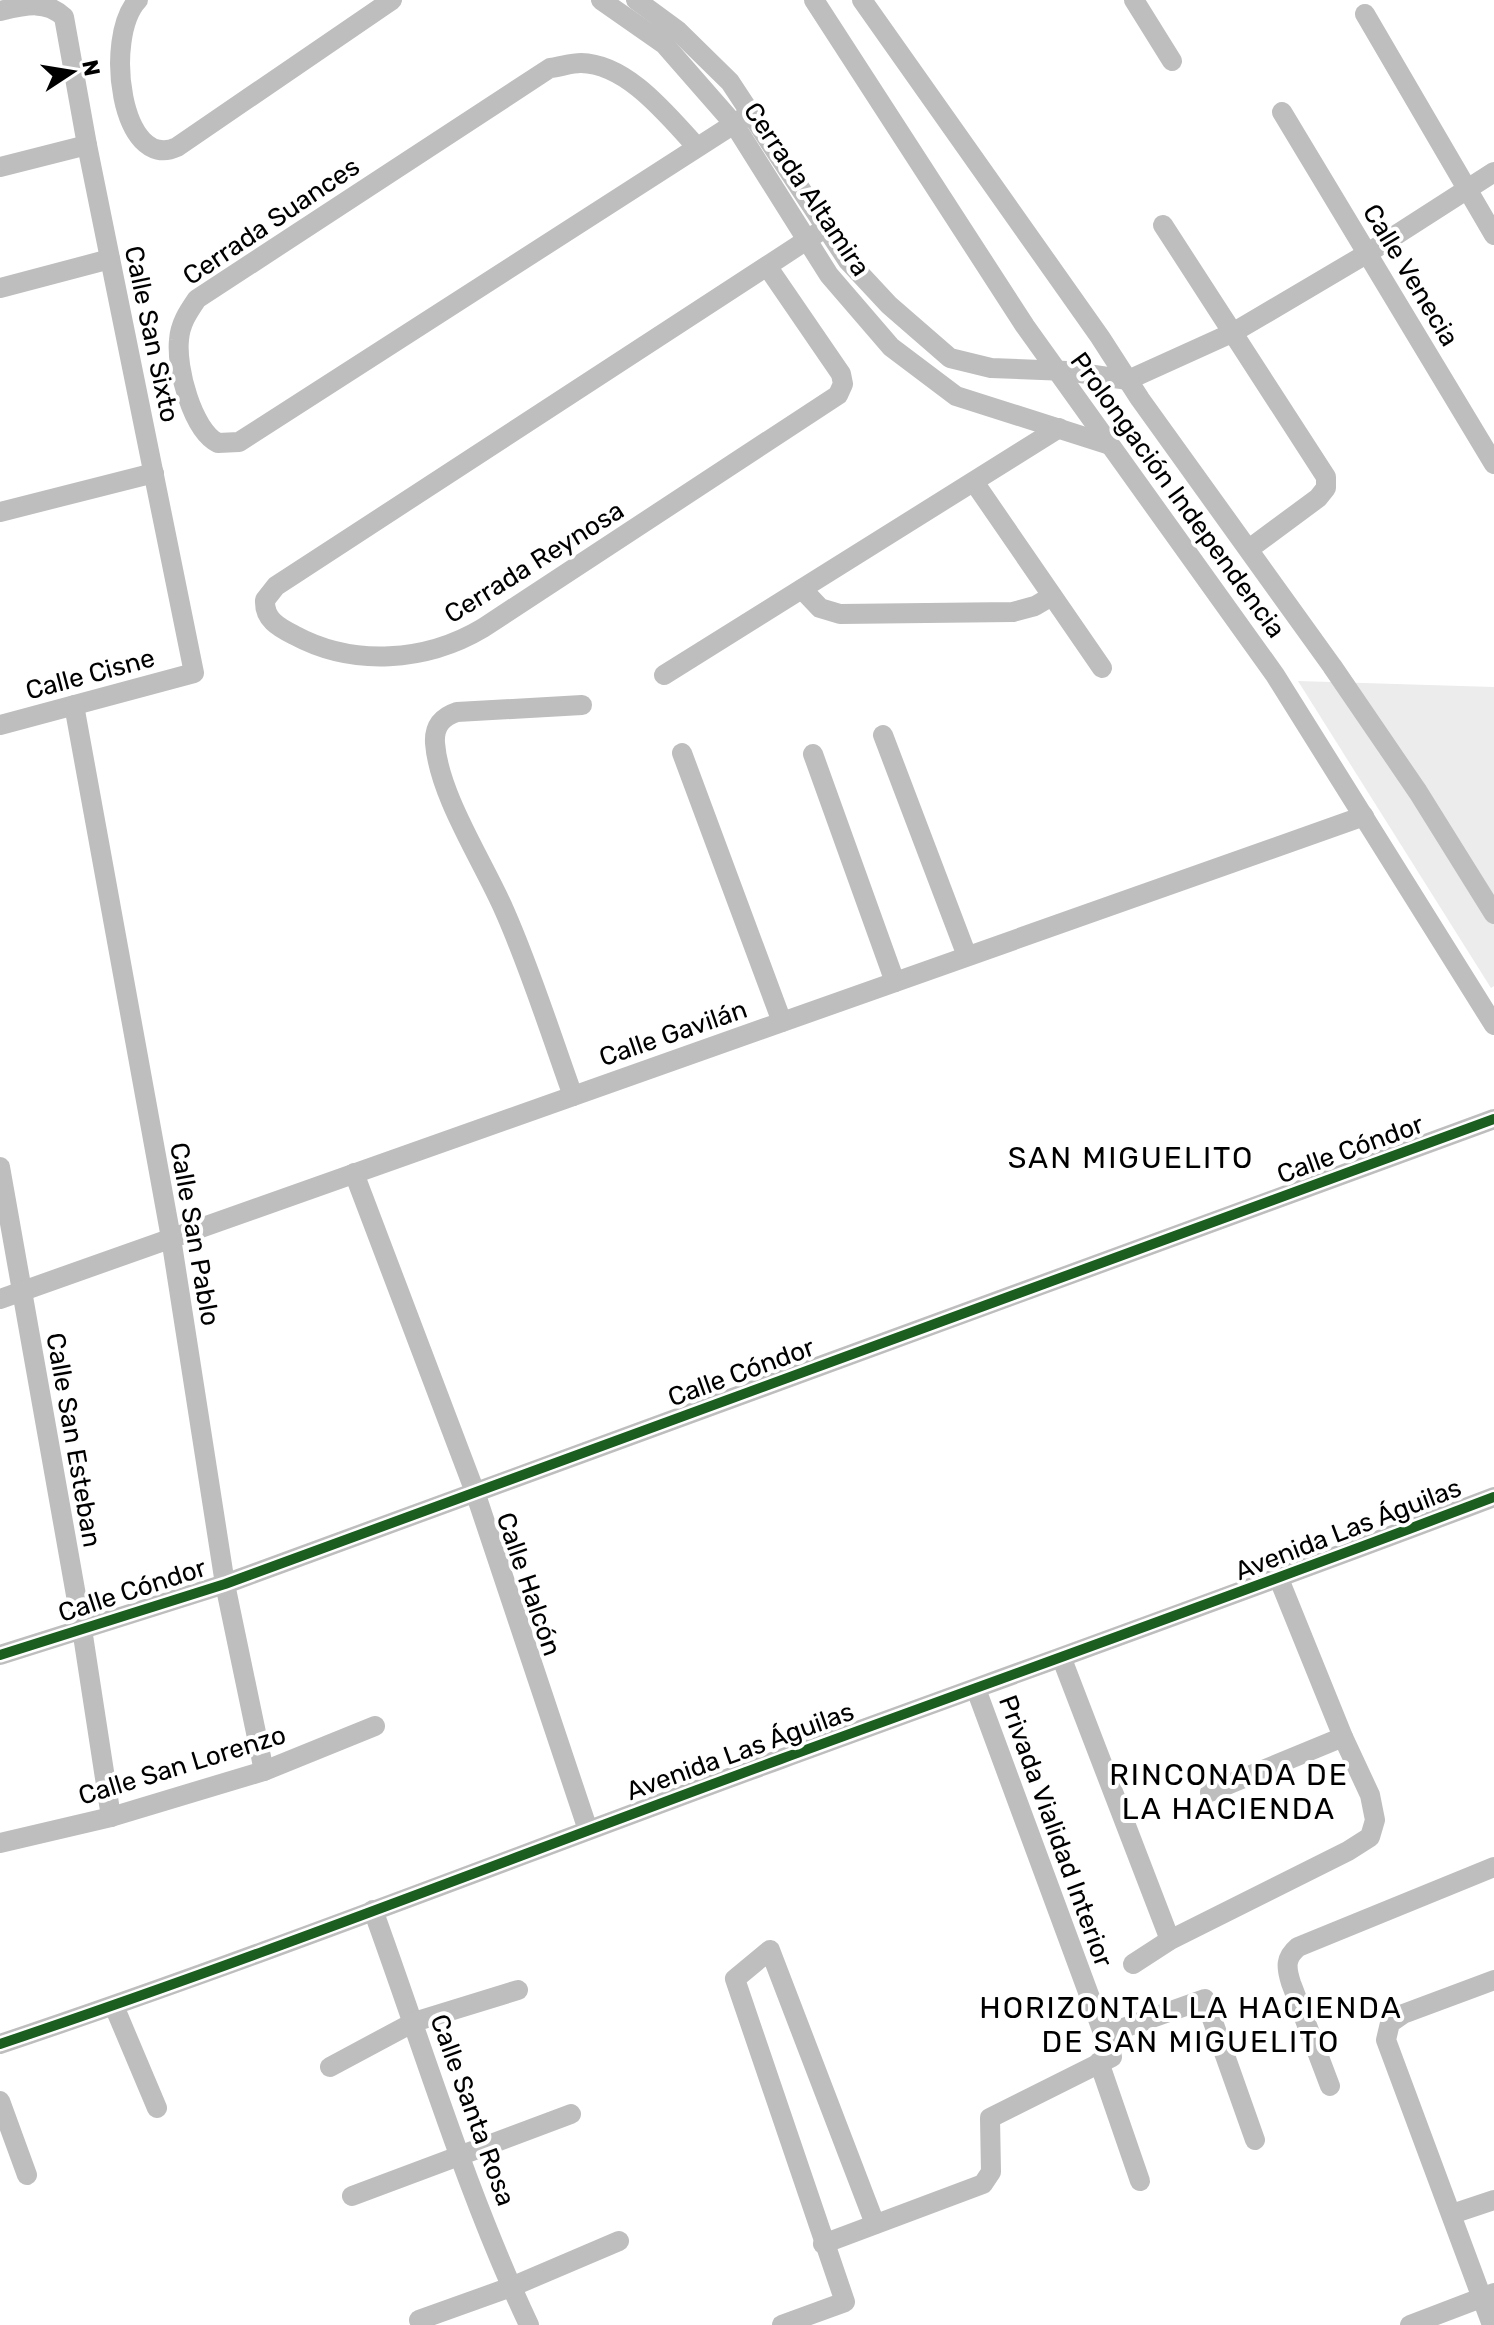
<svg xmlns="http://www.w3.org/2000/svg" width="1494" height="2325" viewBox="0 0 1494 2325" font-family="Rubik,sans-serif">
  <rect width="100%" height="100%" fill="#fff"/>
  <!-- green -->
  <path fill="#ececec" d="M 1298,681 L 1494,687 L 1494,986 L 1491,988 Z"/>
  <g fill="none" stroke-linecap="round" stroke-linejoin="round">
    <!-- minor -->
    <g stroke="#bebebe" stroke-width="20">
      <path d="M 138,0 C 103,37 121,173 177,147 L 392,0"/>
      <path d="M 601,0 L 664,44 L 734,124 L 829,275 L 891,347 L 956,396 L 1110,445"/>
      <path d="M 636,0 L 677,30 L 730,82 L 848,261 L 889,305 L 950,358 L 991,368 L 1067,371 L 1128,380 L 1234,332 L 1368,253 L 1494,172"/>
      <path d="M 814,0 L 1025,326 L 1275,675 L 1494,1025"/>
      <path d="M 862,0 L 1100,337 L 1140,399 L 1332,666 L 1418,792 L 1494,914"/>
      <path d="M 1134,0 L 1172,61"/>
      <path d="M 0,11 C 26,5 46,0 64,17 L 87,145 L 194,673 L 0,725"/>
      <path d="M 1365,14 L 1494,235"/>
      <path d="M 1282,112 L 1494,464"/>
      <path d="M 697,147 C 668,116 628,64 581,63 C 571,63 560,67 550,68 L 197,299 C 188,312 180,324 179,340 C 176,367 192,430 218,443 L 239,442 L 751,113"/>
      <path d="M 0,167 L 87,145"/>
      <path d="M 1163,225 L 1326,477 L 1326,488 L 1318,498 L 1249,549"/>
      <path d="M 767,266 L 841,374 L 843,384 L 838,395 L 483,628 C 426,662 353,667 294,635 C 278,627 264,619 265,600 L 276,586 L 767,266 L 825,228"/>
      <path d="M 0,288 L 110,259"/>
      <path d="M 974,482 L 1102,668"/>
      <path d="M 0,512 L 154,473"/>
      <path d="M 802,589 L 820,608 L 840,614 L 1013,612 L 1035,606 L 1052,596"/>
      <path d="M 664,675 L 1059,428"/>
      <path d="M 74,705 L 171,1238 L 225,1584 L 264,1771"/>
      <path d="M 883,735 L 967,956"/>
      <path d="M 682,753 L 782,1022"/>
      <path d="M 813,754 L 895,982"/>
      <path d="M 573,1096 C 551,1035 531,971 505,912 C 484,863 439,796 435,743 C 434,726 442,717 457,712 L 582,705"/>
      <path d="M 0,1167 L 82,1629 L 111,1817"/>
      <path d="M 354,1173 L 475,1492 L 588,1830"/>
      <path d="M 0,1299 L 1364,816"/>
      <path d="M 0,1655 L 225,1584 L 1494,1119"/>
      <path d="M 1062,1659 L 1170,1940"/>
      <path d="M 1210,1792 L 1343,1737"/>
      <path d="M 0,1843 L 111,1817 L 264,1771 L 375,1726"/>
      <path d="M 373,1910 C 423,2047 467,2194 529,2325"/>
      <path d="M 1133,1964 L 1170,1940 L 1348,1851 L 1370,1837 L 1375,1820 L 1370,1795 L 1343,1737 L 1279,1579"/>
      <path d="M 114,2006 L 157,2108"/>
      <path d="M 1104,2035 L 1205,1999 L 1255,2140"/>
      <path d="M 0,2044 C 263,1956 521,1854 781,1759 C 1019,1672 1257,1587 1494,1497"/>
      <path d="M 1099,2062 L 1140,2181"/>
      <path d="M 330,2067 L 414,2022 L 518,1990"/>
      <path d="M 1330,2086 L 1291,1983 C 1286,1967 1285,1958 1298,1947 L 1494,1867"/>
      <path d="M 0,2101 L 27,2175"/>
      <path d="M 352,2196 L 571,2114"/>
      <path d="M 1452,2214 L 1494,2200"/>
      <path d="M 823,2244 L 983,2184 L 991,2172 L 990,2118 L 1112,2057 L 976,1689"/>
      <path d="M 419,2320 L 511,2287 L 619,2241"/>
      <path d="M 782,2325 L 845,2302 L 735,1979 L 770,1950 L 875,2224"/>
      <path d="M 1410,2325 L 1494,2293"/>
      <path d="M 1492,2325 L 1386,2040 L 1390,2023 L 1403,2014 L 1494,1980"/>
    </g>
    <defs>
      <g id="cycleway">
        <path d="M 0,1655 L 225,1584 L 1494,1119"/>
        <path d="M 0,2044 C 263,1956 521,1854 781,1759 C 1019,1672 1257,1587 1494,1497"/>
      </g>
    </defs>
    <!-- cycleway casing -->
    <use href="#cycleway" stroke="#fff" stroke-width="15"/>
    <!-- cycleway -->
    <use href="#cycleway" stroke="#1b5e20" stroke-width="10"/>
  </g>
  <g text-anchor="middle" stroke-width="8" stroke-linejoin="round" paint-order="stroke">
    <!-- street labels -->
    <g font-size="26" fill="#000" stroke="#fff">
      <text transform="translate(807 189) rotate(56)" y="9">Cerrada Altamira</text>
      <text transform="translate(271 221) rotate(-34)" y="9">Cerrada Suances</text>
      <text transform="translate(1411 275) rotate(59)" y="9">Calle Venecia</text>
      <text transform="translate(152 334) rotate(78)" y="9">Calle San Sixto</text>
      <text transform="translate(1178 495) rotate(54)" y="9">Prolongación Independencia</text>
      <text transform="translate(534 562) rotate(-32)" y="9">Cerrada Reynosa</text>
      <text transform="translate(90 674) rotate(-15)" y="9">Calle Cisne</text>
      <text transform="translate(673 1033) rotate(-19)" y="9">Calle Gavilán</text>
      <text transform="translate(1350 1149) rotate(-20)" y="9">Calle Cóndor</text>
      <text transform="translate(195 1234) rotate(80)" y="9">Calle San Pablo</text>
      <text transform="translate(741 1372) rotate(-20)" y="9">Calle Cóndor</text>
      <text transform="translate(74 1440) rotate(80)" y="9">Calle San Esteban</text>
      <text transform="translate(1348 1529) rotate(-21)" y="9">Avenida Las Águilas</text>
      <text transform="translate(529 1584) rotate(71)" y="9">Calle Halcón</text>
      <text transform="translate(132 1590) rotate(-18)" y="9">Calle Cóndor</text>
      <text transform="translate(740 1751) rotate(-20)" y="9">Avenida Las Águilas</text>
      <text transform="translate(182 1765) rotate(-17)" y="9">Calle San Lorenzo</text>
      <text transform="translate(1056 1831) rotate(70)" y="9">Privada Vialidad Interior</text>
      <text transform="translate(473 2110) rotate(70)" y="9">Calle Santa Rosa</text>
    </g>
    <!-- quarter labels -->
    <g font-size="30" letter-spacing="2" fill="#000" stroke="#fff">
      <text x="1131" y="1168">SAN MIGUELITO</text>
      <text x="1229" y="1785">RINCONADA DE<tspan x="1229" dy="34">LA HACIENDA</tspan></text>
      <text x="1191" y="2018">HORIZONTAL LA HACIENDA<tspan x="1191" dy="34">DE SAN MIGUELITO</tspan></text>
    </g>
  </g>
  <!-- north arrow -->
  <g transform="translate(72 72) rotate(78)" stroke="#ffffff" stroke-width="6" paint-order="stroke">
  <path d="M0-6L14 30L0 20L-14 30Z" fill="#000000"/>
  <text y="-12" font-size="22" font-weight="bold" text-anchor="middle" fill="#000000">N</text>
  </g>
</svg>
